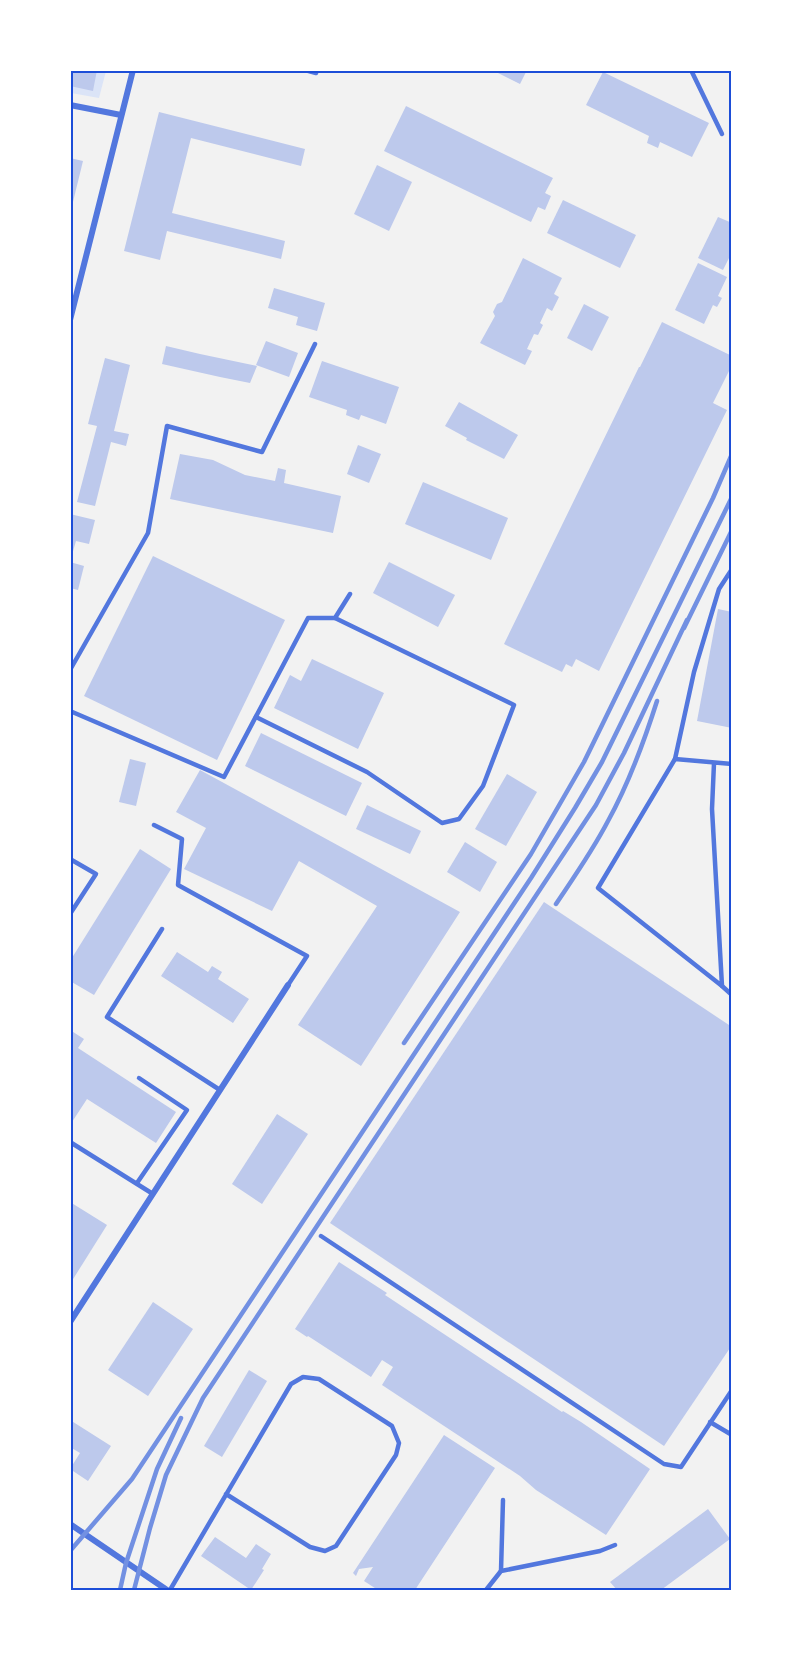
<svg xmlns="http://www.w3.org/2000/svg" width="802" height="1661" viewBox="0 0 802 1661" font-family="Quicksand,sans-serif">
  <rect width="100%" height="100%" fill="#f2f2f2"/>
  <!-- green -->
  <path fill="#dbe4f7" d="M 70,71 L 106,71 L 99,98 L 71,93 Z"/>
  <!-- building -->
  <g fill="#bdc9ec">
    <path d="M 70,70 L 97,70 L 93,91 L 70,86 Z"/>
    <path d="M 492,70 L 527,70 L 520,84 Z"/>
    <path d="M 603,72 L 709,123 L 692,157 L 660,142 L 658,148 L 647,143 L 649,136 L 586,105 Z"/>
    <path d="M 406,106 L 553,178 L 545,193 L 551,196 L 545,210 L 538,207 L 531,222 L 384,151 Z"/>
    <path d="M 159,112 L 305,149 L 301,166 L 191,138 L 172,213 L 285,241 L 281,259 L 167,231 L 160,260 L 124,251 Z"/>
    <path d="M 70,158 L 83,161 L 71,210 L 70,210 Z"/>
    <path d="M 377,165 L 412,182 L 389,231 L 354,214 Z"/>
    <path d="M 563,200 L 636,235 L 620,268 L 547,233 Z"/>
    <path d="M 718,217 L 732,223 L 732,252 L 723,270 L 698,258 Z"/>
    <path d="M 523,258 L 562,278 L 554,294 L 559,297 L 552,311 L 547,308 L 540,323 L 543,325 L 538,335 L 534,334 L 527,349 L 532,351 L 525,365 L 480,343 L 495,316 L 493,312 L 497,304 L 502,302 Z"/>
    <path d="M 698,263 L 727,277 L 718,296 L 722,298 L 717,307 L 713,305 L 704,324 L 675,310 Z"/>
    <path d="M 274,288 L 325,303 L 317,331 L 296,325 L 298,317 L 268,308 Z"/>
    <path d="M 584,304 L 609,317 L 592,351 L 567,338 Z"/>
    <path d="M 662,322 L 732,356 L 732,365 L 713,403 L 727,410 L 599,671 L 576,659 L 572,667 L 566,664 L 562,672 L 504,644 L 639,367 L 640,367 Z"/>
    <path d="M 266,341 L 298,353 L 289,377 L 256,365 Z"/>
    <path d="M 166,346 L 200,354 L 257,366 L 250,383 L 220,377 L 162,364 Z"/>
    <path d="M 105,358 L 130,365 L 114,431 L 129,434 L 126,446 L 111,442 L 95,506 L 77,502 L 97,426 L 88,424 Z"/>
    <path d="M 322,361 L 399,387 L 386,424 L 361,415 L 359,420 L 346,415 L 347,410 L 309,397 Z"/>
    <path d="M 459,402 L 518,435 L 504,459 L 466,440 L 467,438 L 445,426 Z"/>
    <path d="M 358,445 L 381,454 L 369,483 L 347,474 Z"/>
    <path d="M 180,454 L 213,460 L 245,475 L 275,481 L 278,468 L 286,470 L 284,483 L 341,496 L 333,533 L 170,499 Z"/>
    <path d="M 423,482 L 508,518 L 491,560 L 405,524 Z"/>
    <path d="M 70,514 L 95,520 L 89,544 L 76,541 L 71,558 Z"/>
    <path d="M 153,556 L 285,620 L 217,760 L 84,696 Z"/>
    <path d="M 70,562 L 84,566 L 78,590 L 70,588 Z"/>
    <path d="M 389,562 L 455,595 L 438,627 L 373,593 Z"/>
    <path d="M 718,609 L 732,612 L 732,728 L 697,721 Z"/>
    <path d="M 312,659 L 384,693 L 358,749 L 274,708 L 290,675 L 301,681 Z"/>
    <path d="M 261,733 L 362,783 L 346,816 L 245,766 Z"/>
    <path d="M 130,759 L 146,763 L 136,806 L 119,802 Z"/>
    <path d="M 200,770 L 460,912 L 361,1066 L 298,1025 L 377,906 L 299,861 L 272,911 L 184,869 L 206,828 L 176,812 Z"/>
    <path d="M 507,774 L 537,792 L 506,846 L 475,829 Z"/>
    <path d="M 367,805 L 421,831 L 410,854 L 356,829 Z"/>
    <path d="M 465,842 L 497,862 L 480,892 L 447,872 Z"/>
    <path d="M 140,849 L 171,869 L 94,995 L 70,981 L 70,961 Z"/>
    <path d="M 544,902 L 732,1027 L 732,1345 L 664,1446 L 330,1223 Z"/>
    <path d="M 177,952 L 208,972 L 212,966 L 222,972 L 218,979 L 249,999 L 233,1023 L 161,976 Z"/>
    <path d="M 70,1030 L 84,1039 L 78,1048 L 176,1112 L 156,1143 L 87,1099 L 70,1125 Z"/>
    <path d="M 277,1114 L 308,1134 L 262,1204 L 232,1184 Z"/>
    <path d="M 70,1202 L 107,1225 L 70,1284 Z"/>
    <path d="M 339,1262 L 387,1293 L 385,1295 L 562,1412 L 563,1411 L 581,1422 L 650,1469 L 606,1535 L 536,1490 L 520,1476 L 382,1385 L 393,1367 L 382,1360 L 371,1377 L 308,1336 L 307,1337 L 295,1329 Z"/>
    <path d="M 153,1302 L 193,1329 L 148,1396 L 108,1370 Z"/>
    <path d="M 249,1370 L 267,1381 L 222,1457 L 204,1446 Z"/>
    <path d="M 70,1420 L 111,1446 L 88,1481 L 70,1469 L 80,1453 L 70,1447 Z"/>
    <path d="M 444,1435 L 495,1468 L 415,1590 L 378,1590 L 364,1581 L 373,1567 L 359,1569 L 356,1576 L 353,1573 Z"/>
    <path d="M 708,1509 L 730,1539 L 661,1590 L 617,1590 L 610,1582 Z"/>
    <path d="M 215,1537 L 246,1558 L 256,1544 L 271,1554 L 262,1569 L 264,1570 L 251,1590 L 201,1556 Z"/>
  </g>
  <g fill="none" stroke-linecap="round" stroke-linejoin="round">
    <!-- service -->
    <g stroke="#5277de" stroke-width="4.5">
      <path d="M 305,70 L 316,73 L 317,70"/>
      <path d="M 691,70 L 722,134"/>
      <path d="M 70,670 L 148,533 L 167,426 L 262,452 L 315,344"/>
      <path d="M 70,711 L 224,777 L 308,618 L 335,618 L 350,594"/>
      <path d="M 256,717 L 367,772 L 442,823 L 459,819 L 483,786 L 514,705 L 335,618"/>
      <path d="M 675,759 L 694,672 L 719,589 L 732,569"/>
      <path d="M 714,763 L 712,809 L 722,986 L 598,888 L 675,759 L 732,764"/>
      <path d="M 154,825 L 182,839 L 178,885 L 307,956 L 288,985"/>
      <path d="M 70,859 L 96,874 L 70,914"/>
      <path d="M 162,929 L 107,1017 L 220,1090"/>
      <path d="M 722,986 L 732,995"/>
      <path d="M 70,1142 L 153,1194"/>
      <path d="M 137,1183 L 187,1110 L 139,1078"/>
      <path d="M 321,1236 L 664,1464 L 681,1467 L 732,1390"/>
      <path d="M 710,1422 L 732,1435"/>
      <path d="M 501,1571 L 503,1500"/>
      <path d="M 170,1590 L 291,1384 L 303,1377 L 319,1379 L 392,1426 L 399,1443 L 396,1455 L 336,1546 L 325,1551 L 310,1547 L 226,1494"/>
      <path d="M 486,1590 L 501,1571 L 600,1551 L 615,1545"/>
    </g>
    <!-- minor -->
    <g stroke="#5277de" stroke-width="6">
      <path d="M 70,105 L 121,115"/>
      <path d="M 70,320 L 133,70"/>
      <path d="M 70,1322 L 288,985"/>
      <path d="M 70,1524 L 167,1590"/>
    </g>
    <!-- rail -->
    <g stroke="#7290e2" stroke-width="4.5">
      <path d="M 684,628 L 732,530"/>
      <path d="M 556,904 C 574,877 593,850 608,821 C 629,783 644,742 657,701"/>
      <path d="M 404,1043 L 531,854 L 584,762 L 713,498 L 732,454"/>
      <path d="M 70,1551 L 132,1479 L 531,878 L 575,808 L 602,762 L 732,497"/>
      <path d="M 120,1590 L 126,1563 L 157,1469 L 181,1418"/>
      <path d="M 134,1590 L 150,1528 L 166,1475 L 203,1398 L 596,805 L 624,753 L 687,620"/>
    </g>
  </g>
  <!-- border -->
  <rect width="802" height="1661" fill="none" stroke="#ffffff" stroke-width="144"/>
  <rect x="72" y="72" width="658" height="1517" fill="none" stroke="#1d4ed8" stroke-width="2"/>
</svg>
